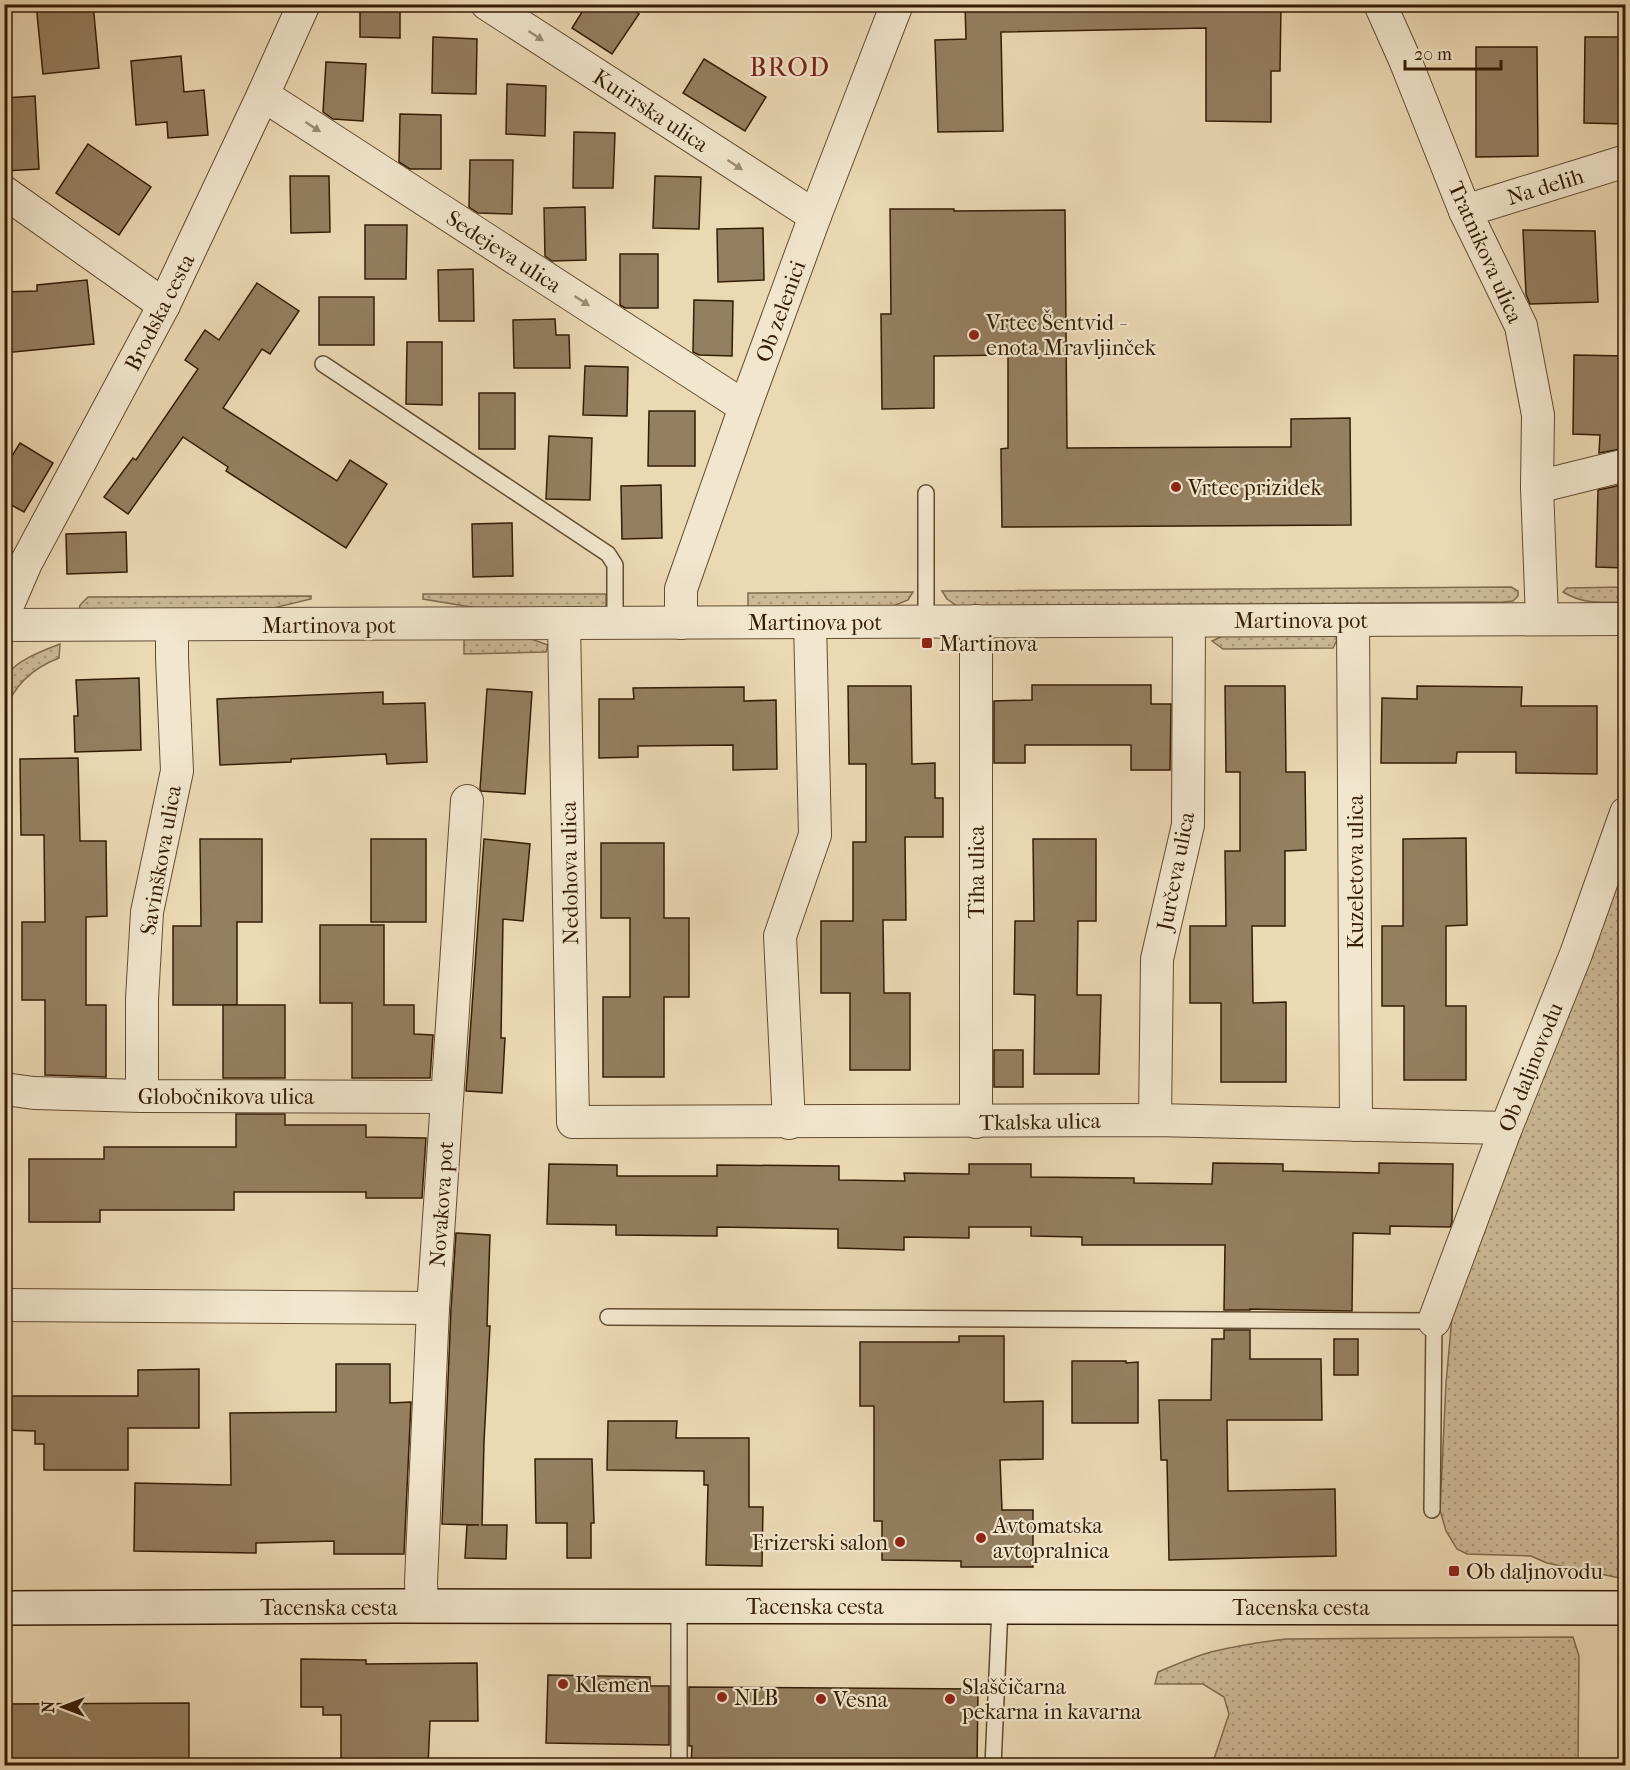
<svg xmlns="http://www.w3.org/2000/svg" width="1630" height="1770" viewBox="0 0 1630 1770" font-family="'IM FELL French Canon',serif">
  <defs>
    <pattern id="grass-dots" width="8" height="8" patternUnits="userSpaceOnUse" patternTransform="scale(1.5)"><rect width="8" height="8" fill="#ccb996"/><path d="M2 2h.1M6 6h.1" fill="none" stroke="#a69678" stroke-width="1.8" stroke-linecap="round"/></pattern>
  </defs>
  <rect width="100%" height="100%" fill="#ebd9b4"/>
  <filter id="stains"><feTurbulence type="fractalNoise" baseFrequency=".00333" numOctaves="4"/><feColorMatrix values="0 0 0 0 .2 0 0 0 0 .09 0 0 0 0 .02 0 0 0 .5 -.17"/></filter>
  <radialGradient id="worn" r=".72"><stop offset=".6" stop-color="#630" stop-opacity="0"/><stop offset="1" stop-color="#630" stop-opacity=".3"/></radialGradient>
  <!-- grass -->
  <g fill="url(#grass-dots)" stroke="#806b4d" stroke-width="1.5">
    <path d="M 1511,587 L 1518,591 L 1518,596 L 1513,601 L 1503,602 L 957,606 L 947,599 L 942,591 Z"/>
    <path d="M 1625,587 L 1625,602 C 1601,602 1585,605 1563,592 L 1567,588 Z"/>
    <path d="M 913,592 L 908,600 L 893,606 L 748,607 L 748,593 Z"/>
    <path d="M 423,594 L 606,594 L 606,609 L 477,608 L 423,599 Z"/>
    <path d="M 311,596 L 311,599 L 265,610 L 79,611 L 80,605 L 88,597 Z"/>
    <path d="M 1331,634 L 1338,638 L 1333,648 L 1223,649 L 1212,641 L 1225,635 Z"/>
    <path d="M 528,638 L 548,645 L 546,652 L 464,654 L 464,639 Z"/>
    <path d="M 60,644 L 59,658 C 33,668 14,685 5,711 C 4,702 3,691 4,682 C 8,663 44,650 60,644 Z"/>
    <path d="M 1625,844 L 1625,1579 L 1547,1563 L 1531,1556 L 1467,1554 L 1457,1549 L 1446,1531 L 1440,1510 L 1446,1383 L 1452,1317 Z"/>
    <path d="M 1573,1637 L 1579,1656 L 1578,1765 L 1212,1765 L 1229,1714 L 1224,1697 L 1203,1684 L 1155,1684 L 1158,1672 C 1175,1665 1193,1657 1211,1652 C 1236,1646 1261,1642 1286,1639 Z"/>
  </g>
  <!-- building -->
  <g fill="#947f60" stroke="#351d04" stroke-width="1.5">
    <path d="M 36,4 L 93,4 L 99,68 L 43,74 Z"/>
    <path d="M 360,4 L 400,4 L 400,38 L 360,37 Z"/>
    <path d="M 587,4 L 625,4 L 639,14 L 612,54 L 572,28 Z"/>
    <path d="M 965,4 L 1281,4 L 1280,71 L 1271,71 L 1271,122 L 1206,121 L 1206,28 L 1001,32 L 1003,131 L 938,132 L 935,40 L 966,39 Z"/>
    <path d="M 433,37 L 477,39 L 476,94 L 432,93 Z"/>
    <path d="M 1585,37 L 1626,37 L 1626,124 L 1584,123 Z"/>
    <path d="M 1476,47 L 1537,47 L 1538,156 L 1476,157 Z"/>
    <path d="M 181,56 L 184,92 L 204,90 L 208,135 L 168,138 L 167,122 L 136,125 L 131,61 Z"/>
    <path d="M 704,59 L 766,97 L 745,131 L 683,93 Z"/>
    <path d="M 326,62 L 366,64 L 363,121 L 333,119 L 323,112 Z"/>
    <path d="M 507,84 L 546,86 L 545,136 L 506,134 Z"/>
    <path d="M 35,96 L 39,169 L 4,171 L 4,98 Z"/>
    <path d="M 400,114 L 441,115 L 441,169 L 410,169 L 399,162 Z"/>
    <path d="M 574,132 L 615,133 L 613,188 L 573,188 Z"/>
    <path d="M 88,144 L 151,187 L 119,235 L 56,193 Z"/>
    <path d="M 470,160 L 513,160 L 512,214 L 478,213 L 469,207 Z"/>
    <path d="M 290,176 L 329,176 L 330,232 L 291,233 Z"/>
    <path d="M 655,176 L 701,177 L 699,229 L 653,228 Z"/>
    <path d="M 585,207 L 586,260 L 552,261 L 545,256 L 544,208 Z"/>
    <path d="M 890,209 L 954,209 L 954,211 L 1065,210 L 1067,448 L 1291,447 L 1291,419 L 1350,418 L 1351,525 L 1002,527 L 1001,449 L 1008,448 L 1008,355 L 934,356 L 934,408 L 882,409 L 881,314 L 891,314 Z"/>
    <path d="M 365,225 L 407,225 L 406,279 L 365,279 Z"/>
    <path d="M 763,228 L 764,280 L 718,282 L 717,229 Z"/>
    <path d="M 1523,230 L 1595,231 L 1598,302 L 1530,304 L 1526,294 Z"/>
    <path d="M 620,254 L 658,254 L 658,308 L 625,308 L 620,305 Z"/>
    <path d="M 473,269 L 474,321 L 439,321 L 438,270 Z"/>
    <path d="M 87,280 L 94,344 L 4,353 L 4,292 L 37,291 L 37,285 Z"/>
    <path d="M 257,283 L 299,311 L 270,354 L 262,349 L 223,408 L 337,481 L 350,460 L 387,484 L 346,548 L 226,471 L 228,467 L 183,437 L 128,514 L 104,497 L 133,458 L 136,460 L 198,369 L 185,360 L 205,330 L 219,340 Z"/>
    <rect x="319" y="297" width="55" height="48"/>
    <path d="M 694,300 L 733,301 L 732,356 L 699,355 L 693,352 Z"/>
    <path d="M 555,319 L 556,335 L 569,335 L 570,368 L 514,368 L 513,320 Z"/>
    <path d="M 407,342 L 442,342 L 442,405 L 406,404 Z"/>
    <path d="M 1574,355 L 1626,356 L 1626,448 L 1599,453 L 1600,435 L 1573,434 Z"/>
    <path d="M 585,366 L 628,367 L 627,416 L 583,415 Z"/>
    <rect x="479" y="393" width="36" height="56"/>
    <path d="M 649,411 L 695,411 L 695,466 L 648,466 Z"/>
    <path d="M 549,436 L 592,438 L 590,500 L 546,499 Z"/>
    <path d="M 20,443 L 53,463 L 24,512 L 4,501 L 4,469 Z"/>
    <path d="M 1626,484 L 1626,568 L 1596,567 L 1598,490 Z"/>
    <path d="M 661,485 L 662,538 L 622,539 L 621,486 Z"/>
    <path d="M 512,523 L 513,576 L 473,577 L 472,524 Z"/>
    <path d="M 126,532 L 127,572 L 67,574 L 66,534 Z"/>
    <path d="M 139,678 L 141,750 L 75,752 L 74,716 L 78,716 L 76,680 Z"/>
    <path d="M 1032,685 L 1151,685 L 1151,704 L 1171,704 L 1170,770 L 1131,770 L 1131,745 L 1025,745 L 1025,763 L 994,763 L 994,701 L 1032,700 Z"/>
    <path d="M 848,686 L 911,686 L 912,764 L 935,763 L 935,798 L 943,798 L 943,837 L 905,837 L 906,920 L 883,920 L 884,993 L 910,993 L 910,1070 L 850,1070 L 850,993 L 821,993 L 821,921 L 853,921 L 853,842 L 866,842 L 866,764 L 849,764 Z"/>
    <path d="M 1225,686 L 1285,686 L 1286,772 L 1305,772 L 1306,850 L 1285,851 L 1285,926 L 1252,926 L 1253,1003 L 1286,1002 L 1286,1082 L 1221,1082 L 1221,1003 L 1190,1003 L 1190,926 L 1226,926 L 1225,851 L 1240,851 L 1240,772 L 1226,772 Z"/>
    <path d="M 1417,686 L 1522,687 L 1521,706 L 1597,706 L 1597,774 L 1516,773 L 1516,752 L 1457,752 L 1456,763 L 1381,763 L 1382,698 L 1417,699 Z"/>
    <path d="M 744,687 L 744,701 L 776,700 L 777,769 L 733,770 L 733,745 L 638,746 L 638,757 L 599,758 L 599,699 L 634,699 L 633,688 Z"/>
    <path d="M 487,689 L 532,692 L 525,794 L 481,791 L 480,789 Z"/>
    <path d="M 383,692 L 383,704 L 425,703 L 427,762 L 387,764 L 386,754 L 291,759 L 291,762 L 220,765 L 217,699 Z"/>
    <path d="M 78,758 L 80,841 L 106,841 L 107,916 L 86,917 L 86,1005 L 106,1005 L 106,1077 L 45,1075 L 45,1000 L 22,1000 L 22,922 L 45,922 L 44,835 L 21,835 L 20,759 Z"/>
    <path d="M 1466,838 L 1467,925 L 1446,926 L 1446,1006 L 1466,1006 L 1466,1080 L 1404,1080 L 1404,1006 L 1382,1006 L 1382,926 L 1403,926 L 1403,839 Z"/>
    <path d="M 200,839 L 262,839 L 262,922 L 237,922 L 237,1005 L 173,1005 L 173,926 L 201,926 Z"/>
    <rect x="371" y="839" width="55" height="83"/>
    <path d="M 484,839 L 530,844 L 523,921 L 503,919 L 501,1038 L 505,1038 L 502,1093 L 466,1091 Z"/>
    <path d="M 1033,839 L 1096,839 L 1096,921 L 1078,921 L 1077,995 L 1101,995 L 1099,1074 L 1034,1074 L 1035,995 L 1014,994 L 1015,921 L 1034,921 Z"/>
    <path d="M 601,843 L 664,843 L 664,918 L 689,918 L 689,997 L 664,997 L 664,1077 L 603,1077 L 603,997 L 630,997 L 630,918 L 601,918 Z"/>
    <path d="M 320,925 L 384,925 L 384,1005 L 414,1005 L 414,1034 L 433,1035 L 430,1078 L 352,1078 L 352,1003 L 320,1003 Z"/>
    <rect x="223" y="1005" width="62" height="73"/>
    <rect x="994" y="1050" width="29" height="37"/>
    <path d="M 236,1114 L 285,1114 L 285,1125 L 366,1125 L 366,1137 L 426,1138 L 422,1198 L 366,1198 L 366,1192 L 234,1192 L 234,1210 L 100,1210 L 100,1222 L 29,1222 L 29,1159 L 104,1159 L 104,1147 L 236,1147 Z"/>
    <path d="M 1213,1163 L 1283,1164 L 1283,1171 L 1379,1173 L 1379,1163 L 1453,1164 L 1452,1222 L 1450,1227 L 1390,1226 L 1390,1234 L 1353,1233 L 1352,1311 L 1250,1309 L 1250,1310 L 1224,1310 L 1225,1245 L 1082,1245 L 1082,1237 L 1031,1236 L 1031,1227 L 969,1227 L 969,1238 L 904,1237 L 904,1250 L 838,1248 L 838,1229 L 717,1227 L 717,1236 L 616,1235 L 616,1225 L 547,1224 L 549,1164 L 617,1165 L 617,1176 L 717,1176 L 717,1165 L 839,1166 L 839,1180 L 905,1181 L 904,1173 L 969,1174 L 969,1164 L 1031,1164 L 1031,1177 L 1134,1178 L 1134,1183 L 1212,1184 Z"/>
    <path d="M 456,1233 L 490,1235 L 487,1326 L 490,1326 L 484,1442 L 482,1525 L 507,1525 L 506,1559 L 465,1558 L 467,1525 L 479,1525 L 442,1524 L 451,1309 Z"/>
    <path d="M 1224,1330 L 1250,1330 L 1250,1359 L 1321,1359 L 1322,1420 L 1227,1420 L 1228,1491 L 1335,1489 L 1336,1556 L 1169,1560 L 1167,1460 L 1161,1460 L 1159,1400 L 1211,1400 L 1212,1339 L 1224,1339 Z"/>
    <path d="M 959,1336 L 1004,1336 L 1004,1402 L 1043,1401 L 1043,1459 L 1000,1460 L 1002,1510 L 1033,1510 L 1033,1567 L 961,1567 L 961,1561 L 882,1560 L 882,1521 L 874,1521 L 874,1406 L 860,1406 L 860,1342 L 959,1342 Z"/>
    <rect x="1334" y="1339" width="24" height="36"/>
    <path d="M 1072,1361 L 1126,1361 L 1126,1363 L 1138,1362 L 1138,1423 L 1072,1423 Z"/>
    <path d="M 336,1364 L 390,1364 L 390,1403 L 411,1402 L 404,1554 L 334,1554 L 334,1541 L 256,1543 L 256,1553 L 134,1551 L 135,1483 L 231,1485 L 230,1413 L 336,1412 Z"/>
    <path d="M 199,1369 L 199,1428 L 128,1428 L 128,1470 L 44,1470 L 44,1444 L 35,1444 L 35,1431 L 4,1430 L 4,1396 L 138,1396 L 138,1370 Z"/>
    <path d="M 608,1421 L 677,1421 L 676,1438 L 749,1438 L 749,1507 L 763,1507 L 762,1566 L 706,1565 L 708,1485 L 704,1485 L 704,1471 L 607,1470 Z"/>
    <path d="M 535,1459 L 592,1459 L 594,1523 L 591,1523 L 591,1558 L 567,1558 L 567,1523 L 536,1523 Z"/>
    <path d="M 301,1659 L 366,1660 L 366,1664 L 477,1663 L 478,1721 L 430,1721 L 428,1766 L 341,1766 L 341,1715 L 323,1715 L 323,1707 L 301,1707 Z"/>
    <path d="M 548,1675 L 650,1677 L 650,1686 L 669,1686 L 669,1745 L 546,1743 Z"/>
    <path d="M 689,1687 L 978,1689 L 977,1766 L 691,1766 L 692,1746 L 689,1746 Z"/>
    <path d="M 189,1703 L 189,1766 L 4,1766 L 4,1704 Z"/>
  </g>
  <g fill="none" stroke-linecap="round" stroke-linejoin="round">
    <defs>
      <g id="lane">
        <path d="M 323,364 L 608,554 L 615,565 L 615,623"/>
        <path d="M 926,493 L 926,622"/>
        <path d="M 608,1317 L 1434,1321 L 1432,1510"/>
        <path d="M 679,1606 L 679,1766"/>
        <path d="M 993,1766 L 1000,1607"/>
      </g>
      <g id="street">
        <path d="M 487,4 L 815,216"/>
        <path d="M 1380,4 L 1405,60 L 1465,211 L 1521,326 L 1538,415 L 1537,487 L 1542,619"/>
        <path d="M 263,95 L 745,407"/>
        <path d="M 4,192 L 164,305"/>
        <path d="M 1465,211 L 1626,161"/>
        <path d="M 1537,487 L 1626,465"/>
        <path d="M 4,614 L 26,563 L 164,305 L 263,95 L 304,4"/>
        <path d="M 1353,620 L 1356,1125"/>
        <path d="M 564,623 L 573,1122 L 1155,1120 L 1506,1128"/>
        <path d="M 681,623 L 681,589 L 745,407 L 815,216 L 897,4"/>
        <path d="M 4,625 L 1626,619"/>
        <path d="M 4,1089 L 34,1093 L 142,1096 L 447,1097"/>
        <path d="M 142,1096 L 142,999 L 147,912 L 177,771 L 172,658 L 172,625"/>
        <path d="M 1155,1120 L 1157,959 L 1188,825 L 1189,621"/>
        <path d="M 976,1122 L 976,621"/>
        <path d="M 789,1123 L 780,936 L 815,835 L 810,622"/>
        <path d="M 4,1305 L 433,1308"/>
        <path d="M 1434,1321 L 1506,1128 L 1576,954 L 1626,813"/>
        <path d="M 422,1606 L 421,1582 L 433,1308 L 467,801"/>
      </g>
      <path id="secondary" d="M 4,1608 L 394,1606 L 1626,1608"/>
    </defs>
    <!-- lane casing -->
    <use href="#lane" stroke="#624c30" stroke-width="18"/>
    <!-- street casing -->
    <use href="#street" stroke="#624c30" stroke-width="34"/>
    <!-- secondary casing -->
    <use href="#secondary" stroke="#351d04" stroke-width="36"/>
    <!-- lane -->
    <use href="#lane" stroke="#f2e6ce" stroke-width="15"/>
    <!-- street -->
    <use href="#street" stroke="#f2e6ce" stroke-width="32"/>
    <!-- secondary -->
    <use href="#secondary" stroke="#f2e6ce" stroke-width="33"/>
  </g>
  <!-- one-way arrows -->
  <defs><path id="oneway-solid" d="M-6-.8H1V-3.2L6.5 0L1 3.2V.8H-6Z" transform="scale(1.5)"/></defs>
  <g fill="#9d8c73">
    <use href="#oneway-solid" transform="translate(536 36) rotate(33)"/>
    <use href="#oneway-solid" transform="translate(313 127) rotate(33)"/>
    <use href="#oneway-solid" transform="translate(735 165) rotate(33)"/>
    <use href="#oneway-solid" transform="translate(582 301) rotate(33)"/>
  </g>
  <!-- markers -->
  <g fill="#8f2418" stroke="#f2e6ce" stroke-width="2">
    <circle cx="974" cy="335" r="6"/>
    <circle cx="1176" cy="487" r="6"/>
    <rect x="921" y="637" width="12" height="12" rx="3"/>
    <circle cx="981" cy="1538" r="6"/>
    <circle cx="900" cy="1542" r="6"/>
    <rect x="1448" y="1565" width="12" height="12" rx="3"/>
    <circle cx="563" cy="1684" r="6"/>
    <circle cx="722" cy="1697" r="6"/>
    <circle cx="821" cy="1699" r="6"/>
    <circle cx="950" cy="1699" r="6"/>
  </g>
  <g text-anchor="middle" stroke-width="4.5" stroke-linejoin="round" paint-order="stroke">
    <!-- street labels -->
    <g font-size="22" fill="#351d04" stroke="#f2e6ce">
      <text transform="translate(651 110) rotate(33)" y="8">Kurirska ulica</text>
      <text transform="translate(1545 186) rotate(-17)" y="8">Na delih</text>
      <text transform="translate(504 251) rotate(33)" y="8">Sedejeva ulica</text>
      <text transform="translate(1486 252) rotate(66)" y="8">Tratnikova ulica</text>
      <text transform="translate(780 311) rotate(-70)" y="8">Ob zelenici</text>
      <text transform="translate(159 312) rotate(-63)" y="8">Brodska cesta</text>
      <text x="1301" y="628">Martinova pot</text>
      <text x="815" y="630">Martinova pot</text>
      <text x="329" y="633">Martinova pot</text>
      <text transform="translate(160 860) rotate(-80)" y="8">Savinškova ulica</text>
      <text transform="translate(1175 871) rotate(-79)" y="8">Jurčeva ulica</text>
      <text transform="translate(976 872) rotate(-90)" y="8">Tiha ulica</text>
      <text transform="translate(1355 872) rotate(-90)" y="8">Kuzeletova ulica</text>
      <text transform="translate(569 873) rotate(-91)" y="8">Nedohova ulica</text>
      <text transform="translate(1530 1067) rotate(-68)" y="8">Ob daljnovodu</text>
      <text x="226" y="1104">Globočnikova ulica</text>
      <text transform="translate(1040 1121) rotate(-1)" y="8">Tkalska ulica</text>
      <text transform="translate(441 1204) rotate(-86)" y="8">Novakova pot</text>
      <text x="815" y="1614">Tacenska cesta</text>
      <text x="329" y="1615">Tacenska cesta</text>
      <text x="1301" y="1615">Tacenska cesta</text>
    </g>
    <!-- poi labels -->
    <g font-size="22" fill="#351d04" stroke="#f2e6ce" text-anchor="start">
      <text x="986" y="330">Vrtec Šentvid -<tspan x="986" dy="25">enota Mravljinček</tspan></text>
      <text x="1188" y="495">Vrtec prizidek</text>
      <text x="939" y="651">Martinova</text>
      <text x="993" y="1533">Avtomatska<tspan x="993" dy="25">avtopralnica</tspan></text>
      <text x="888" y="1550" text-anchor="end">Frizerski salon</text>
      <text x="1466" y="1579">Ob daljnovodu</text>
      <text x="575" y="1692">Klemen</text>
      <text x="962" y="1694">Slaščičarna<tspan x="962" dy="25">pekarna in kavarna</tspan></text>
      <text x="734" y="1705">NLB</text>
      <text x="833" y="1707">Vesna</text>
    </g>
    <!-- quarter labels -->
    <g font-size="26" letter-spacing="1.5" fill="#7a1f14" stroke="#f2e6ce">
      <text x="790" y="76">BROD</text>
    </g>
  </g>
  <!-- margin -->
  <rect width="1630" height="1770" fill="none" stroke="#ebd9b4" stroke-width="24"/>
  <rect x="6" y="6" width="1618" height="1758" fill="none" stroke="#351d04" stroke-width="3"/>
  <rect x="12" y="12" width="1606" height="1746" fill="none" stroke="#351d04" stroke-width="1.5"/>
  <!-- north arrow -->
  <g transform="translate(63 1707) rotate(270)" stroke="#f2e6ce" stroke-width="4.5" paint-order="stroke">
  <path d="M0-4.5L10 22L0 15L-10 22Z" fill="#351d04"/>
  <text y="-9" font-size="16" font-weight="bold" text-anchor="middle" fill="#351d04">N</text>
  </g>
  <!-- scale -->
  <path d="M1405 60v9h96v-9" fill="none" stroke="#351d04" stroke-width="3"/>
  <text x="1414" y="60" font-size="18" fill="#351d04" stroke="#f2e6ce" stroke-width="4.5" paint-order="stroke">20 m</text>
  <rect width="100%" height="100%" filter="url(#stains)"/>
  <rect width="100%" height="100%" fill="url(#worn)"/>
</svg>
